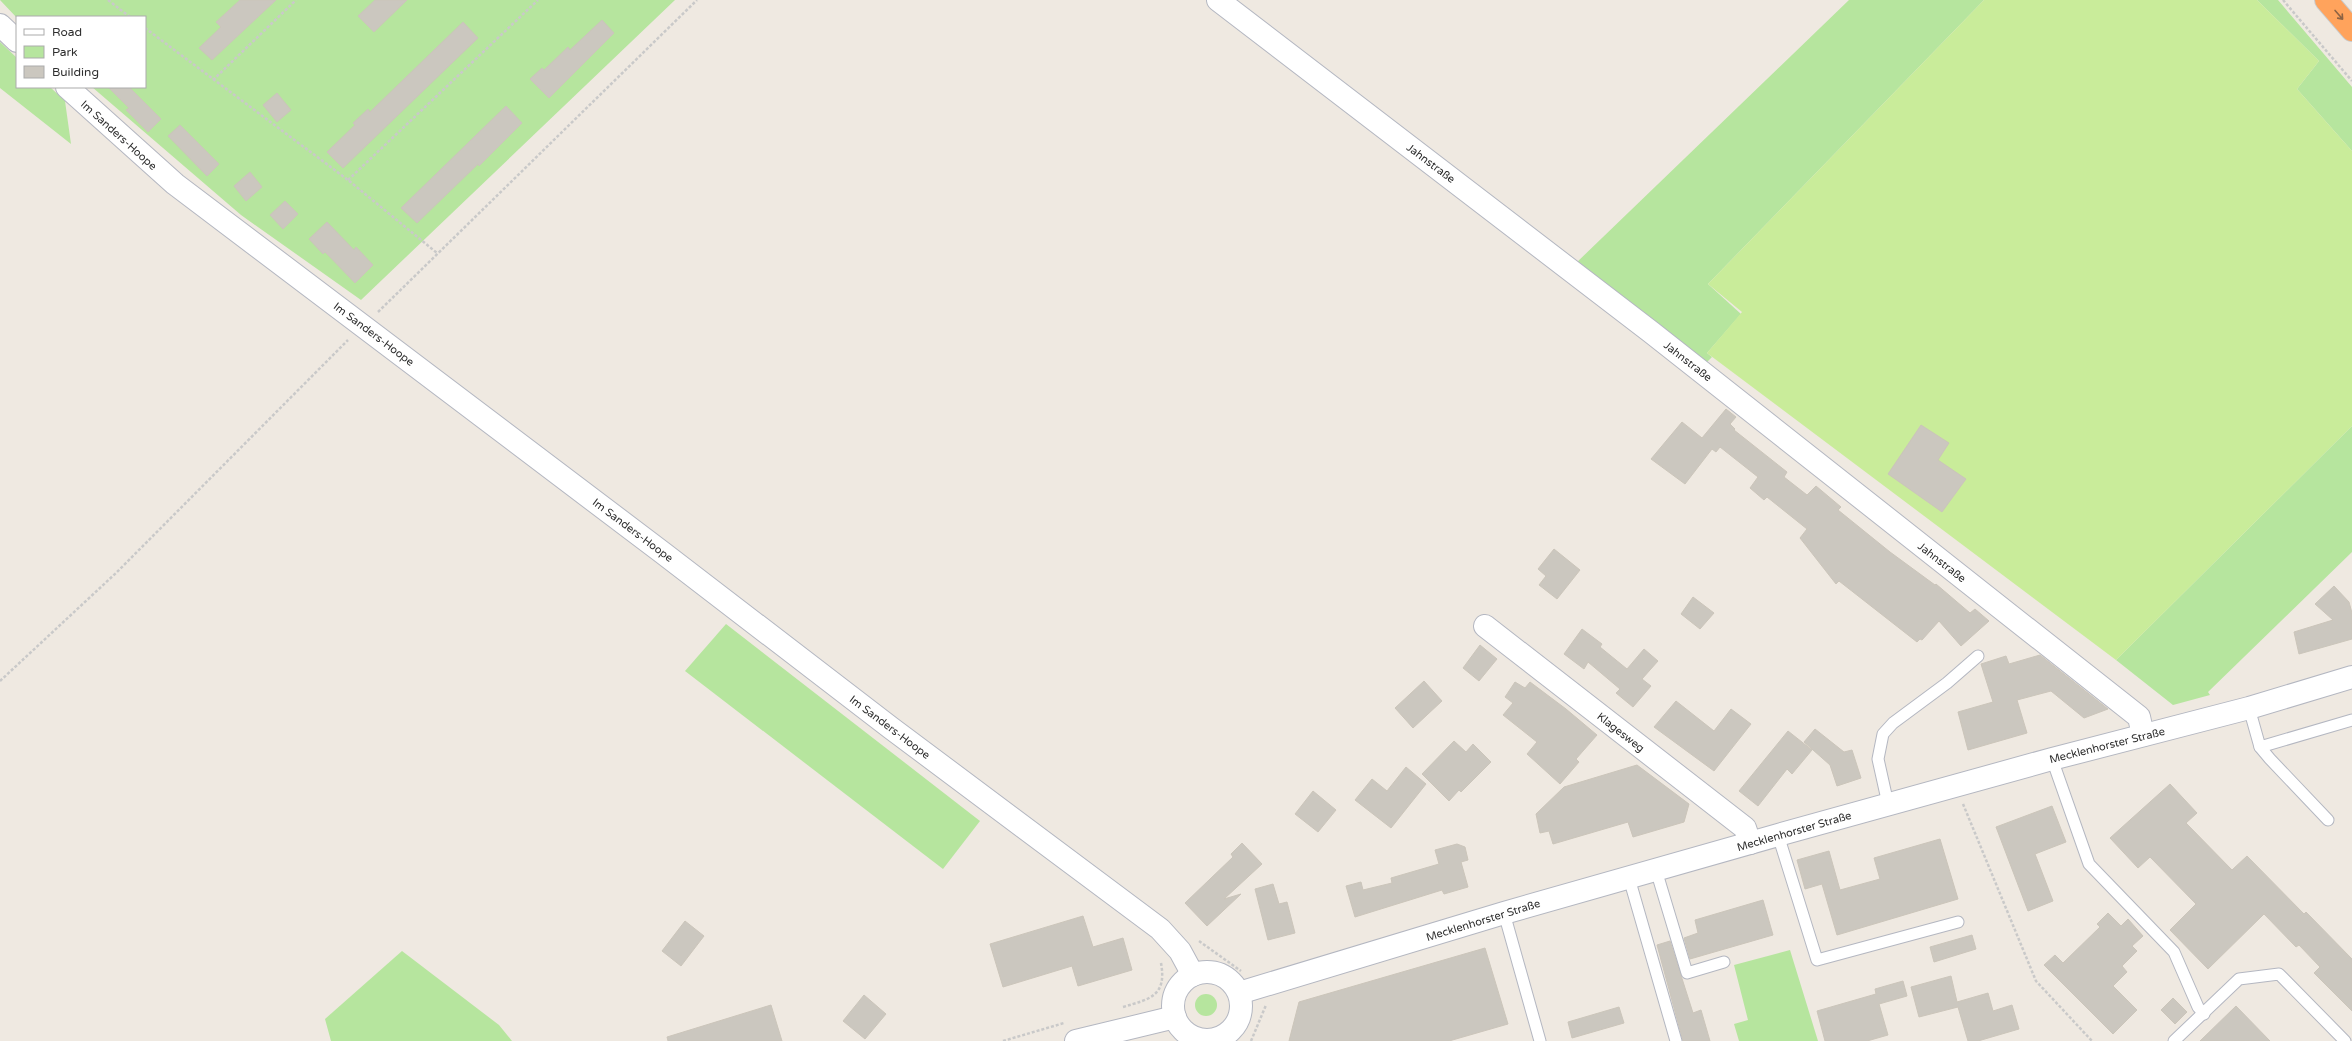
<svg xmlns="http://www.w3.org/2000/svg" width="2352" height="1041" viewBox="0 0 2352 1041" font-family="'Varela Round',sans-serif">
  <rect width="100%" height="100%" fill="#efe9e1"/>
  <!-- green -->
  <g fill="#b6e59e">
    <path d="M 0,0 L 675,0 L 361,300 L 241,215 L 92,87 L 145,87 L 145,17 L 17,18 Z"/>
    <path d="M 1849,0 L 1984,0 L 1708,284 L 1741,314 L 1707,353 L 1712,357 L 1706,363 L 1575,264 Z"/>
    <path d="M 2257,0 L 2278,0 L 2352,87 L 2352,151 L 2297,89 L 2319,61 Z"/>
    <path d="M 0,42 L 17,58 L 17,87 L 50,87 L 65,101 L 71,144 L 0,88 Z"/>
    <path d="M 2352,426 L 2352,552 L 2208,692 L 2210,695 L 2173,705 L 2116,660 Z"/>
    <path d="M 726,624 L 980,821 L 943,869 L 685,671 Z"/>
    <path d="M 1790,950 L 1818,1041 L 1739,1041 L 1734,1024 L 1748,1020 L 1734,965 Z"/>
    <path d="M 402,951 L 499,1025 L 512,1041 L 331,1041 L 325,1019 Z"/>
    <circle cx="1206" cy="1005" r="11"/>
  </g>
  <!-- pitch -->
  <path fill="#c9ec9a" d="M 1984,0 L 2257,0 L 2319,61 L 2297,89 L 2352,151 L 2352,426 L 2116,660 L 1707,353 L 1742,312 L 1708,284 Z"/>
  <!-- building -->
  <g fill="#cbc7bf" stroke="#cbc5ba">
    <path d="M 240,0 L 276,0 L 212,60 L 199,48 L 221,27 L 216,22 Z"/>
    <path d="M 375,0 L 407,0 L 374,32 L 358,16 Z"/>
    <path d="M 602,20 L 614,33 L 549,98 L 530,79 L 542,68 L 544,70 L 568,47 L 570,50 Z"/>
    <path d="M 463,22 L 478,38 L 343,168 L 327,152 L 355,125 L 353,123 L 368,109 L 370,112 Z"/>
    <path d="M 108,87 L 129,87 L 161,119 L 148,132 L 126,110 L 129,108 Z"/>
    <path d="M 277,93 L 291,110 L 277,122 L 263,105 Z"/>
    <path d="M 506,106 L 522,123 L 479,166 L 478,164 L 417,223 L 401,208 Z"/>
    <path d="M 180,125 L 219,164 L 207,176 L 168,136 Z"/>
    <path d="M 250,172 L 262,187 L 246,201 L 234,186 Z"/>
    <path d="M 285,201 L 298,214 L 283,229 L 270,215 Z"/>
    <path d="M 327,222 L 354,250 L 356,247 L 373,265 L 355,283 L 325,252 L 323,254 L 309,239 Z"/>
    <path d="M 1726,409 L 1736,417 L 1730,424 L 1735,429 L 1734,430 L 1787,472 L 1784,477 L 1807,495 L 1816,486 L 1841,507 L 1838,510 L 1890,552 L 1935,585 L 1936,584 L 1970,613 L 1975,609 L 1989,621 L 1961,646 L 1939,621 L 1922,640 L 1920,639 L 1917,642 L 1839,581 L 1836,584 L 1800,538 L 1807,529 L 1767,497 L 1764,500 L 1750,488 L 1758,477 L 1720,447 L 1716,452 L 1712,449 L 1685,484 L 1651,459 L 1682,422 L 1702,438 Z"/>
    <path d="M 1921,425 L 1949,443 L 1938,460 L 1966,479 L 1942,512 L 1888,474 Z"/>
    <path d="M 1554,549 L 1580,570 L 1557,599 L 1539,585 L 1546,576 L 1538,569 Z"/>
    <path d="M 2334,586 L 2349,602 L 2352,613 L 2352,639 L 2299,654 L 2294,632 L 2333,620 L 2315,604 Z"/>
    <path d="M 1693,597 L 1714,613 L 1700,629 L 1681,614 Z"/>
    <path d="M 1582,629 L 1602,644 L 1600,647 L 1627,669 L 1644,649 L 1658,661 L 1642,679 L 1651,686 L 1633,707 L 1616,693 L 1620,689 L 1588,662 L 1584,669 L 1564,654 Z"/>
    <path d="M 1480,645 L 1497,659 L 1479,681 L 1463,668 Z"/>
    <path d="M 2040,655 L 2108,709 L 2084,718 L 2051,691 L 2017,700 L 2027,733 L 1968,750 L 1958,712 L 1993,702 L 1981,664 L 2006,656 L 2009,664 Z"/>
    <path d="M 1424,681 L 1442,701 L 1413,728 L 1395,708 Z"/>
    <path d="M 1515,682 L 1525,688 L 1530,682 L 1566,709 L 1597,735 L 1576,759 L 1579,762 L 1560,784 L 1527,754 L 1537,742 L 1503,715 L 1513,703 L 1505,697 Z"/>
    <path d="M 1676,701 L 1714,731 L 1731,709 L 1751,724 L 1714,771 L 1654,727 Z"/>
    <path d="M 1815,729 L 1844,752 L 1852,750 L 1861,778 L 1837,786 L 1830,765 L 1804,742 Z"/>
    <path d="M 1788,731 L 1812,750 L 1792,774 L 1787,769 L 1758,806 L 1739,791 Z"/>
    <path d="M 1454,741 L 1466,752 L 1473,744 L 1491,762 L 1461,792 L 1459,790 L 1449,801 L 1422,774 Z"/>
    <path d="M 1637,765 L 1689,804 L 1684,822 L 1633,837 L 1628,822 L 1553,844 L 1549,831 L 1540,833 L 1536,814 L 1564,787 Z"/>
    <path d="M 1406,767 L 1426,784 L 1391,828 L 1355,800 L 1372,779 L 1387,791 Z"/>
    <path d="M 2170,784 L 2197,813 L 2186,823 L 2232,870 L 2247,856 L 2304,914 L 2306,912 L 2352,959 L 2352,1011 L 2314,973 L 2320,967 L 2299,945 L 2296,947 L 2264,914 L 2208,969 L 2170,930 L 2196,904 L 2150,857 L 2138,868 L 2110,838 Z"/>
    <path d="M 1313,791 L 1336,810 L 1318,832 L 1295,814 Z"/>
    <path d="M 2052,806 L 2066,842 L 2035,854 L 2053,901 L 2028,911 L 1996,827 Z"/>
    <path d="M 1940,839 L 1958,899 L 1837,935 L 1822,884 L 1805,889 L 1797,860 L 1829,851 L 1840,890 L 1880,879 L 1874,858 Z"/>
    <path d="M 1242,843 L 1262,864 L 1224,899 L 1241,894 L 1207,926 L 1185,903 L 1233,857 L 1231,854 Z"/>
    <path d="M 1457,844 L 1465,847 L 1468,860 L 1461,862 L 1468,887 L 1444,894 L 1442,890 L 1355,917 L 1346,886 L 1361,882 L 1363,890 L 1392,883 L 1391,878 L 1439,864 L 1435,850 Z"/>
    <path d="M 1273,884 L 1279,904 L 1287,902 L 1295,933 L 1268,940 L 1255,889 Z"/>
    <path d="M 1763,900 L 1773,935 L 1690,959 L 1684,938 L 1698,933 L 1695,920 Z"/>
    <path d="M 2108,913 L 2121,926 L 2128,919 L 2143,936 L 2132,946 L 2137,951 L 2122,966 L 2127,972 L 2113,986 L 2137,1010 L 2113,1034 L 2044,965 L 2055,955 L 2063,963 L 2100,927 L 2097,924 Z"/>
    <path d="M 1083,916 L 1093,947 L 1123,938 L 1132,970 L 1078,986 L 1072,966 L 1003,987 L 990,944 Z"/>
    <path d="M 685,921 L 704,936 L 681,966 L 662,951 Z"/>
    <path d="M 1972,935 L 1976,949 L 1934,962 L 1930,947 Z"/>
    <path d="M 1670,941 L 1693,1013 L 1701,1010 L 1710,1041 L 1683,1041 L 1657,945 Z"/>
    <path d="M 1485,948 L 1508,1024 L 1449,1041 L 1289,1041 L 1299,1002 Z"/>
    <path d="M 1951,976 L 1957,1002 L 1988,993 L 1993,1011 L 2012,1005 L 2019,1029 L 1978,1041 L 1968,1041 L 1958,1007 L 1919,1017 L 1911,987 Z"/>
    <path d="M 1903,981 L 1907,996 L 1879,1004 L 1888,1035 L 1867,1041 L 1825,1041 L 1817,1011 L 1876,994 L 1875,989 Z"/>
    <path d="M 864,995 L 886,1014 L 865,1039 L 843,1021 Z"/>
    <path d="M 2173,998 L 2187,1012 L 2175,1024 L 2161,1010 Z"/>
    <path d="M 771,1005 L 782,1041 L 668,1041 L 667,1037 Z"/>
    <path d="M 2236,1006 L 2270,1041 L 2200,1041 Z"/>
    <path d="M 1619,1007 L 1624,1023 L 1572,1038 L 1568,1022 Z"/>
  </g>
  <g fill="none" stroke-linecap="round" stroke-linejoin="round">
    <defs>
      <g id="lane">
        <path d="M 2249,708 L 2260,747 L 2352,720"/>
        <path d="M 2260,747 L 2270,759 L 2328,820"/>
        <path d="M 2052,759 L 2089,864 L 2174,952 L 2198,1007 L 2204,1014"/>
        <path d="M 1888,804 L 1878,759 L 1883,734 L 1893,723 L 1947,683 L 1978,656"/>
        <path d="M 1778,835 L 1817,960 L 1958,922"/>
        <path d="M 1656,870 L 1687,973 L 1724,962"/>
        <path d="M 1629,878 L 1676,1041"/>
        <path d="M 1504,913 L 1540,1041"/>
        <path d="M 2174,1041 L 2239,979 L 2279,974 L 2345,1041"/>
      </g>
      <g id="street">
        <path d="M 1218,0 L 1651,332 L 2139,717 L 2143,735"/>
        <path d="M 1485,626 L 1745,828 L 1750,843"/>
      </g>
      <g id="secondary">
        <path d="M 0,25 L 17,41"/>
        <path d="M 67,87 L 175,184 L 663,553 L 891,728 L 1160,929 L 1180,951 L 1193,975"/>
        <circle cx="1207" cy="1006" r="34"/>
        <path d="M 1239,993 L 1504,913 L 1778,835 L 2052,759 L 2249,708 L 2352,677"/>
        <path d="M 1076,1041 L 1175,1017"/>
      </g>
      <path id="highway" d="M 2326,0 L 2352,30"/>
    </defs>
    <!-- lane casing -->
    <use href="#lane" stroke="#b4b7c1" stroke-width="13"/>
    <!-- street casing -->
    <use href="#street" stroke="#b4b7c1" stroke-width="24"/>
    <!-- secondary casing -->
    <use href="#secondary" stroke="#b4b7c1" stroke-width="24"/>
    <!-- highway casing -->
    <use href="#highway" stroke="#c9c9c9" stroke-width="24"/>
    <!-- path -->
    <g stroke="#c9c9c9" stroke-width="2.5" stroke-dasharray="3 2" stroke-linecap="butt">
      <path d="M 108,0 L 130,17"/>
      <path d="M 2283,0 L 2352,81"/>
      <path d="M 145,28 L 348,180 L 437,253"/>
      <path d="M 213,80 L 296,0"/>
      <path d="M 348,180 L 538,0"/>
      <path d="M 378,312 L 697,0"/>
      <path d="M 0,681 L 116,573 L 348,340"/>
      <path d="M 1963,804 L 2036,981 L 2092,1041"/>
      <path d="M 1199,941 L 1241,971"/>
      <path d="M 1123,1007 C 1150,999 1167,996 1161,963"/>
      <path d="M 1003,1041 L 1064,1023"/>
      <path d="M 1251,1041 L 1266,1005"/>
    </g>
    <!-- lane -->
    <use href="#lane" stroke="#fff" stroke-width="11"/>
    <!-- street -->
    <use href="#street" stroke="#fff" stroke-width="22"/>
    <!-- secondary -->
    <use href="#secondary" stroke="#fff" stroke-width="22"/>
    <!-- highway -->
    <use href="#highway" stroke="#ffa35c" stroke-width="22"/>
  </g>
  <!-- one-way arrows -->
  <defs><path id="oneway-shaft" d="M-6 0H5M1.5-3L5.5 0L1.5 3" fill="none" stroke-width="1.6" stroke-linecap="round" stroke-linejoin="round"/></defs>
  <use stroke="#8c6343" href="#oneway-shaft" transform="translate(2339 15) rotate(49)"/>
  <g text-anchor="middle" stroke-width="3.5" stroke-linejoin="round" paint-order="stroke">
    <!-- street labels -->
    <g font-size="11" fill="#2e2e2e" stroke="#fff">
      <text transform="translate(119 135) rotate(42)" y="4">Im Sanders-Hoope</text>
      <text transform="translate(1431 163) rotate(37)" y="4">Jahnstraße</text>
      <text transform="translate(374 334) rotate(37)" y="4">Im Sanders-Hoope</text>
      <text transform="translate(1688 361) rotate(38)" y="4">Jahnstraße</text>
      <text transform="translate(633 530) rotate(37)" y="4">Im Sanders-Hoope</text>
      <text transform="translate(1942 562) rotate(38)" y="4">Jahnstraße</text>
      <text transform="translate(890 727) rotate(37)" y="4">Im Sanders-Hoope</text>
      <text transform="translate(1621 732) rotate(38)" y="4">Klagesweg</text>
      <text transform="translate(2107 745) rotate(-14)" y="4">Mecklenhorster Straße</text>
      <text transform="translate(1794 831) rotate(-16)" y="4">Mecklenhorster Straße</text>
      <text transform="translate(1483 920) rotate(-17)" y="4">Mecklenhorster Straße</text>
    </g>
  </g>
  <!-- legend -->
  <rect x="16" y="16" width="130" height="72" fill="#ffffff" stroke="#ababab"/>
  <rect x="24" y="29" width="20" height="6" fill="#ffffff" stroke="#ababab"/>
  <text x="52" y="36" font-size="12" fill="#2e2e2e">Road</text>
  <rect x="24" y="46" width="20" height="12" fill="#b6e59e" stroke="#ababab"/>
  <text x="52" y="56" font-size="12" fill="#2e2e2e">Park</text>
  <rect x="24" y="66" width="20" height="12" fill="#cbc7bf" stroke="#ababab"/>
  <text x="52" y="76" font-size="12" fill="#2e2e2e">Building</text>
</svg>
